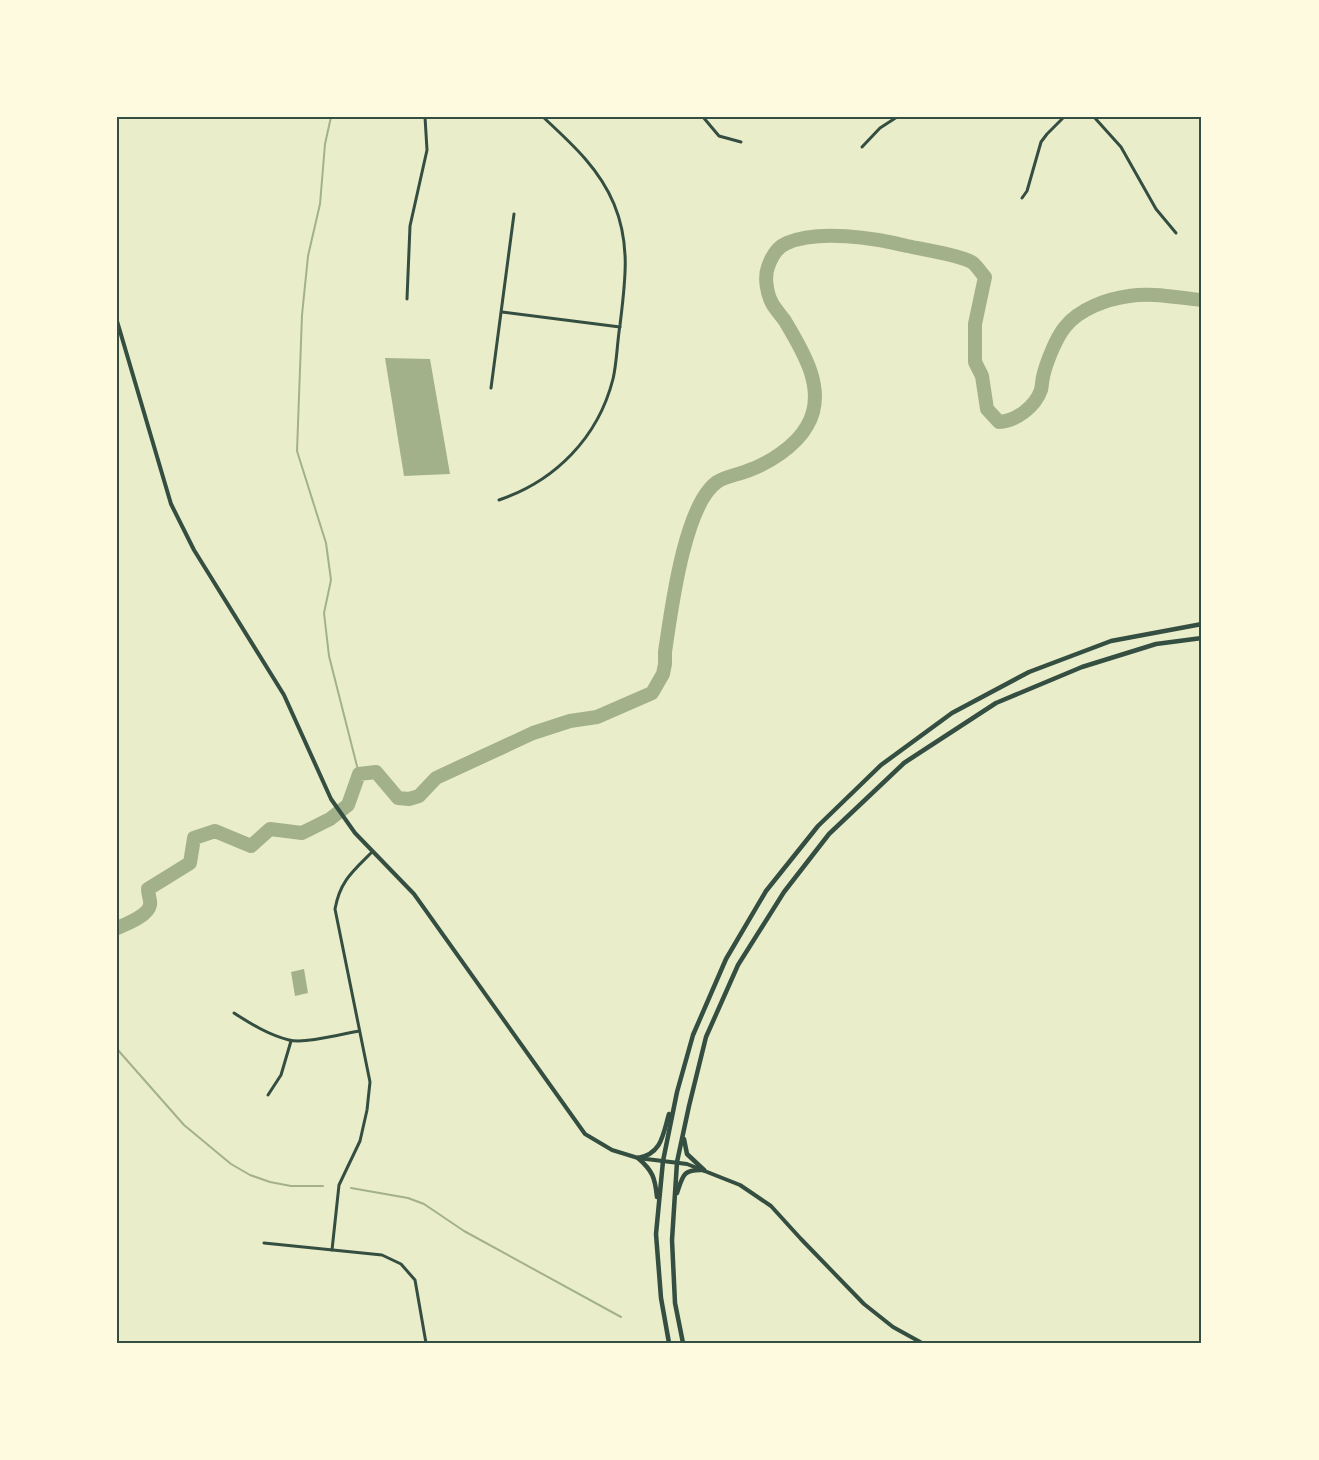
<svg xmlns="http://www.w3.org/2000/svg" width="1319" height="1460" viewBox="0 0 1319 1460" font-family="Georgia,serif">
  <rect width="100%" height="100%" fill="#e9edc9"/>
  <!-- water -->
  <g fill="#a3b18a">
    <path d="M 385,358 L 430,359 L 450,474 L 404,476 Z"/>
    <path d="M 304,969 L 308,993 L 295,996 L 291,972 Z"/>
  </g>
  <g fill="none" stroke-linecap="round" stroke-linejoin="round">
    <!-- stream -->
    <g stroke="#a3b18a" stroke-width="2">
      <path d="M 331,117 L 325,144 L 320,204 L 308,256 L 302,315 L 297,451 L 326,543 L 331,580 L 324,613 L 329,656 L 359,774"/>
      <path d="M 117,1049 L 184,1125 L 231,1164 L 250,1175 L 270,1182 L 291,1186 L 323,1186"/>
      <path d="M 351,1188 L 408,1198 L 424,1204 L 464,1231 L 621,1317"/>
    </g>
    <!-- river -->
    <path stroke="#a3b18a" stroke-width="14" d="M 117,928 C 126,924 148,916 150,905 C 151,900 148,895 148,889 L 190,863 L 194,838 L 215,831 L 251,846 L 270,829 L 302,833 L 330,819 L 348,805 L 359,774 L 376,772 L 398,798 L 409,799 L 419,796 L 436,778 L 533,733 L 570,721 L 597,717 L 652,693 L 663,674 L 665,664 L 665,652 C 671,612 684,505 717,482 C 726,476 737,475 747,471 C 768,464 796,446 807,426 C 828,391 803,351 785,321 C 781,315 775,309 772,303 C 767,294 764,277 768,267 C 771,258 777,247 787,243 C 818,229 875,238 907,246 C 921,249 964,256 973,263 C 977,266 981,273 985,277 L 975,324 L 975,362 L 982,376 L 987,409 L 999,422 C 1016,421 1035,407 1041,390 C 1042,386 1042,381 1043,377 C 1046,363 1056,338 1065,327 C 1079,309 1107,299 1129,296 C 1153,292 1178,298 1202,300"/>
    <!-- minor -->
    <g stroke="#344e41" stroke-width="3">
      <path d="M 703,117 L 719,136 L 741,142"/>
      <path d="M 1094,117 L 1121,147 L 1156,209 L 1176,233"/>
      <path d="M 862,147 L 880,128 L 897,117"/>
      <path d="M 1022,198 L 1027,191 L 1041,142 L 1047,134 L 1064,117"/>
      <path d="M 407,299 L 410,226 L 427,150 L 425,117"/>
      <path d="M 502,312 L 620,327"/>
      <path d="M 491,388 L 514,214"/>
      <path d="M 499,500 C 555,481 598,438 613,379 C 617,362 617,343 620,325 C 625,283 631,245 614,204 C 599,168 571,143 543,117"/>
      <path d="M 234,1013 C 251,1024 269,1035 289,1040 C 305,1044 342,1034 359,1031"/>
      <path d="M 268,1095 L 281,1075 L 291,1041"/>
      <path d="M 117,1188 L 117,1189"/>
      <path d="M 264,1243 L 382,1255 L 401,1264 L 415,1280 L 426,1343"/>
      <path d="M 332,1250 L 339,1185 L 360,1141 L 367,1110 L 370,1082 L 335,909 C 340,881 353,871 372,852"/>
    </g>
    <!-- tertiary -->
    <path stroke="#344e41" stroke-width="4" d="M 117,321 L 171,504 L 194,550 L 284,695 L 331,799 L 355,833 L 414,894 L 585,1134 L 612,1150 L 638,1158 L 687,1164 L 740,1185 L 771,1206 L 801,1239 L 864,1304 L 893,1327 L 922,1343"/>
    <!-- secondary -->
    <g stroke="#344e41" stroke-width="4.5">
      <path d="M 684,1139 L 687,1154 L 704,1170"/>
      <path d="M 638,1158 C 662,1154 663,1134 669,1114"/>
      <path d="M 638,1158 C 653,1171 655,1178 657,1197"/>
      <path d="M 677,1193 C 683,1175 683,1169 704,1170"/>
      <path d="M 669,1343 L 661,1298 L 656,1234 L 663,1161 L 677,1092 L 693,1035 L 726,959 L 766,891 L 818,826 L 881,765 L 952,713 L 1029,672 L 1111,641 L 1202,624"/>
      <path d="M 683,1343 L 675,1303 L 672,1240 L 677,1162 L 689,1106 L 706,1037 L 738,965 L 784,892 L 829,834 L 904,763 L 996,703 L 1082,667 L 1156,644 L 1202,638"/>
    </g>
  </g>
  <!-- border -->
  <rect width="1319" height="1460" fill="none" stroke="#fefae0" stroke-width="237"/>
  <rect x="118" y="118" width="1082" height="1224" fill="none" stroke="#344e41" stroke-width="2"/>
</svg>
